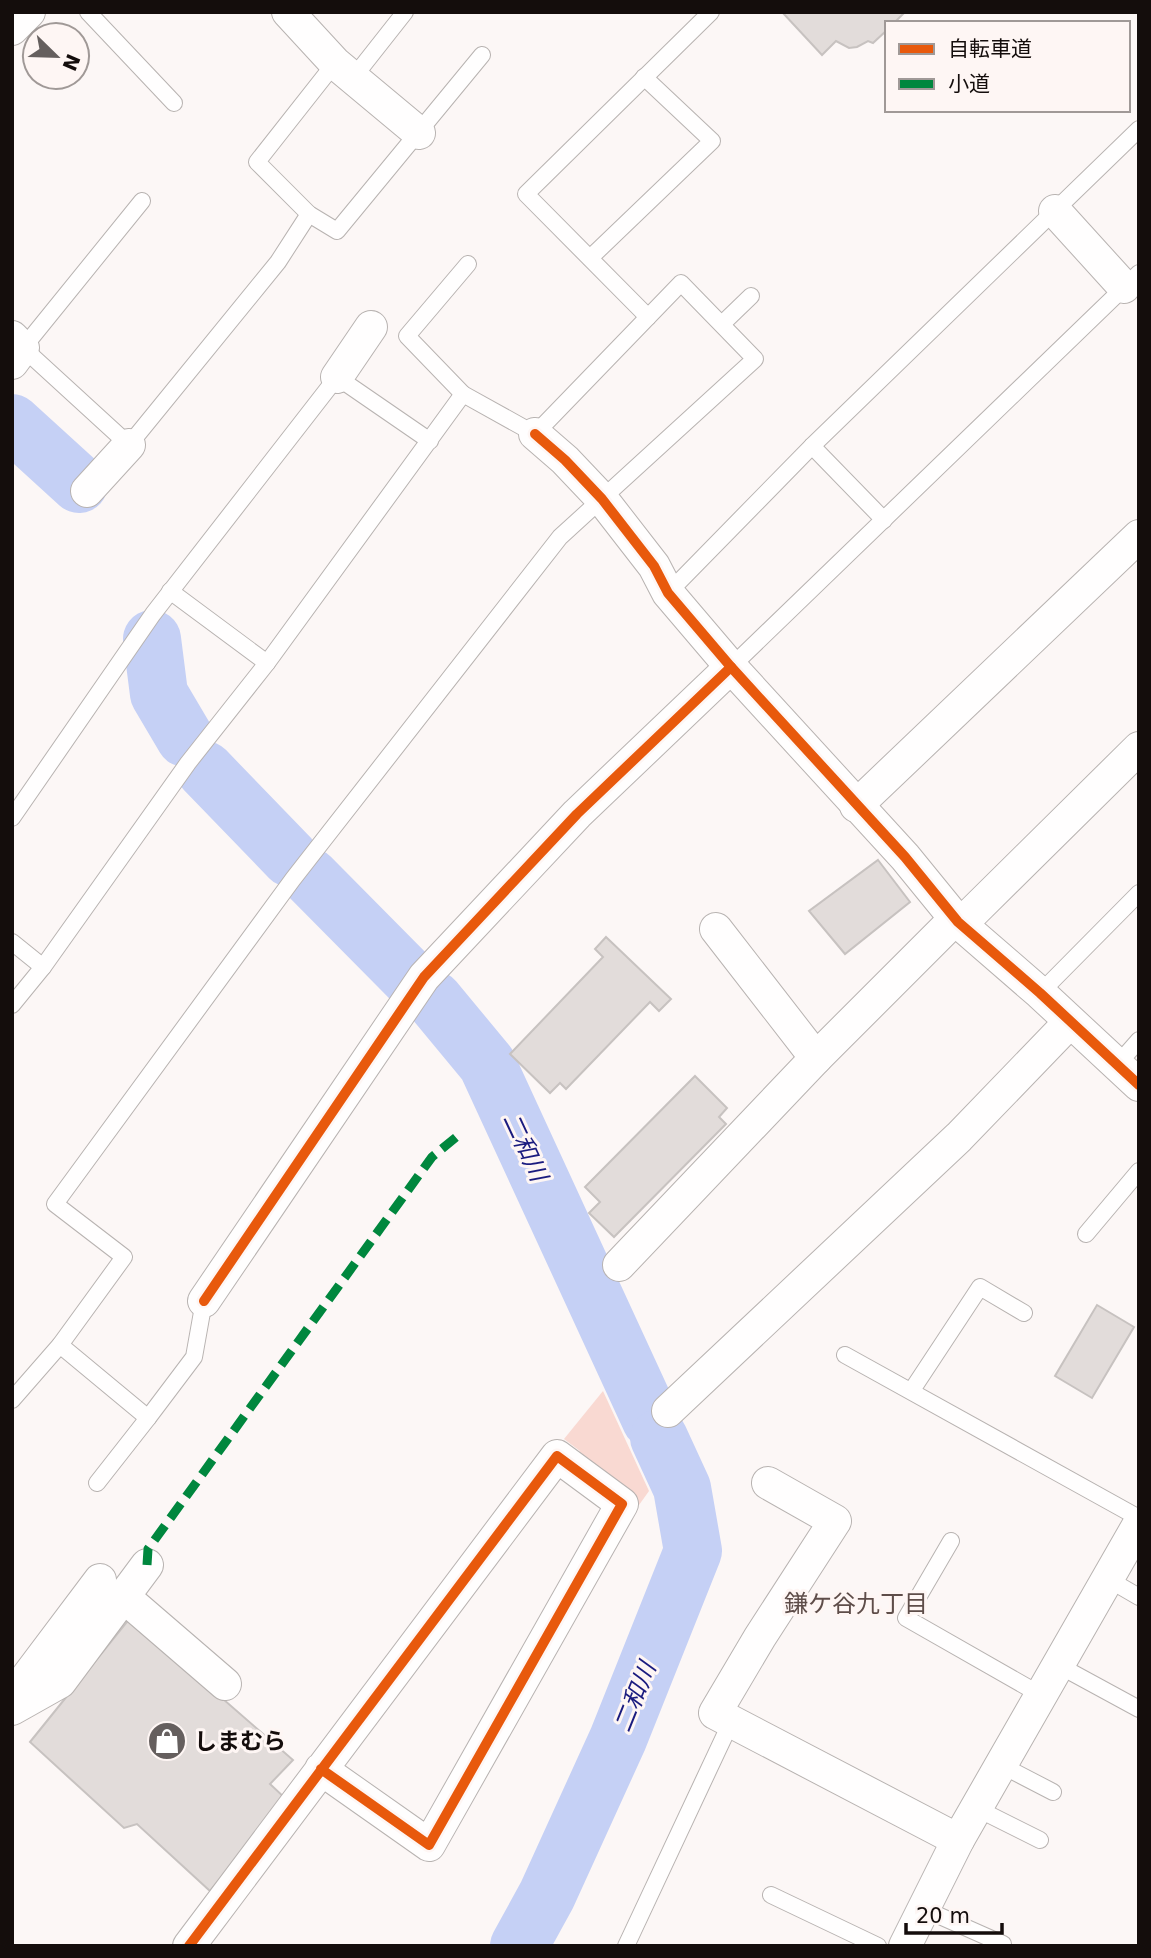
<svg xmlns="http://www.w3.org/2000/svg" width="1151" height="1958" viewBox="0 0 1151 1958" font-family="'DejaVu Sans','Noto Sans JP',sans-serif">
  <rect width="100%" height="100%" fill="#fcf7f6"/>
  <!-- green -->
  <path fill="#f9d9d2" d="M 603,1391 L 649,1491 L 639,1505 L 576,1457 L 580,1451 L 564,1439 Z"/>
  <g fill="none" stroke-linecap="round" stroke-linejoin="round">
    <!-- river -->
    <g stroke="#c5d0f5" stroke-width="58">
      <path d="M 12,423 L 79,484"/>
      <path d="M 152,639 L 159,694 L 185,738"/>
      <path d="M 205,770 L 290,858"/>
      <path d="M 310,877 L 410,978"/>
      <path d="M 434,1000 L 487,1064 L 651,1420"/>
      <path d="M 519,1946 L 547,1895 L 618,1739 L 693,1551 L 682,1488 L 659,1438"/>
    </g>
  </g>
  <!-- building -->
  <g fill="#e2dcda" stroke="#c7c2c0" stroke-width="2">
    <path d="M 782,12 L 905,12 L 894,23 L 887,23 L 887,30 L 873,43 L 868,41 L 857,47 L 849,48 L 836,41 L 822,55 Z"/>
    <path d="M 878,860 L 910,902 L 845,954 L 809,911 Z"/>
    <path d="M 606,937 L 671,999 L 659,1011 L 650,1002 L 566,1089 L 560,1083 L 550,1093 L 510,1054 L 603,957 L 595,949 Z"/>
    <path d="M 695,1076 L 727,1108 L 719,1117 L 726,1124 L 614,1237 L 589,1213 L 600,1202 L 585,1187 Z"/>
    <path d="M 1097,1305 L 1134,1327 L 1092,1398 L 1055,1376 Z"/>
    <path d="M 130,1618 L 293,1760 L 270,1784 L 286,1799 L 210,1891 L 137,1824 L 124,1828 L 30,1742 Z"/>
  </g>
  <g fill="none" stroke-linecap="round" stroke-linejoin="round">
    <defs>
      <g id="lane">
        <path d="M 88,12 L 174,103"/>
        <path d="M 335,63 L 257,162 L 309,214 L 337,231 L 482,55"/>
        <path d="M 353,78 L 405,12"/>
        <path d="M 142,201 L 23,348 L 129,445 L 278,262 L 309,214"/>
        <path d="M 590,258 L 712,141 L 644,77"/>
        <path d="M 648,317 L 526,194 L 711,12"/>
        <path d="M 722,324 L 751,296"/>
        <path d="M 812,446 L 884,520"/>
        <path d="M 170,591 L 267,663"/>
        <path d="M 668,593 L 812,446 L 1139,129"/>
        <path d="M 731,667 L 1139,273"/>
        <path d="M 12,818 L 153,614 L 337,377 L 430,441"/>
        <path d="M 12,942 L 43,967"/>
        <path d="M 1040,993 L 1139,893"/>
        <path d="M 12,1005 L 43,967 L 188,763 L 267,663 L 463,394"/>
        <path d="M 1117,1065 L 1139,1040"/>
        <path d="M 1086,1234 L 1139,1171"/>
        <path d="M 60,1345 L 148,1418 L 194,1357 L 204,1301"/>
        <path d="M 845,1355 L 1139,1518"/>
        <path d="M 912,1390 L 980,1287 L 1024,1313"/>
        <path d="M 12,1400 L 60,1345 L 124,1257 L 55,1204 L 293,879 L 560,537 L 755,359 L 681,283 L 535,434 L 463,394 L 407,336 L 468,264"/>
        <path d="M 97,1483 L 148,1418"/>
        <path d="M 951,1541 L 906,1618 L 1041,1695"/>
        <path d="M 1108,1579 L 1139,1597"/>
        <path d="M 1058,1665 L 1139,1709"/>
        <path d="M 1001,1765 L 1053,1792"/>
        <path d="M 976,1808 L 1040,1840"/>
        <path d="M 771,1895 L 878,1946"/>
        <path d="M 924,1909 L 1003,1944"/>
        <path d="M 626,1946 L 731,1722"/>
      </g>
      <g id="street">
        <path d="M 288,12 L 335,63 L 419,133"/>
        <path d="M 12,29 L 29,12"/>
        <path d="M 1055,211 L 1124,287"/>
        <path d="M 12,337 L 23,348 L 12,363"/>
        <path d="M 337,377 L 371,327"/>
        <path d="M 535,434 L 565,460 L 602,499 L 654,566 L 668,593 L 731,667 L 905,857 L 958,922 L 1040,993 L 1139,1085"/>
        <path d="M 87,491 L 129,445"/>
        <path d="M 856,806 L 1139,536"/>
        <path d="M 716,929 L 816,1058"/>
        <path d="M 619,1265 L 816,1058 L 949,925 L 968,917 L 1139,748"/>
        <path d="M 204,1301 L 424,977 L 577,814 L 731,667"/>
        <path d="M 668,1411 L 959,1137 L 1070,1022"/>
        <path d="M 768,1483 L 835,1521 L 760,1637 L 715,1713 L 958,1840"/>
        <path d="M 124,1597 L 225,1684"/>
        <path d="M 12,1697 L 100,1580"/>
        <path d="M 12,1709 L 60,1682 L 147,1565"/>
        <path d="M 189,1946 L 557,1456 L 622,1504 L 429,1845 L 321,1769"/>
        <path d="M 905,1946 L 958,1840 L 1139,1524"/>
      </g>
    </defs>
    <!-- lane casing -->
    <use href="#lane" stroke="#b8b3b1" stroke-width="18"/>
    <!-- street casing -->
    <use href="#street" stroke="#b8b3b1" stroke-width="34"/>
    <!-- lane -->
    <use href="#lane" stroke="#fffefe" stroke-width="16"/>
    <!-- street -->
    <use href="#street" stroke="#fffefe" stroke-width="32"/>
    <!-- quiet -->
    <path stroke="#00873e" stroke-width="9" stroke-dasharray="18 9" stroke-linecap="butt" d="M 147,1565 L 148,1549 L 432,1157 L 460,1134"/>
    <defs>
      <g id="cycleway">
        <path d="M 535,434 L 565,460 L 602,499 L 654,566 L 668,593 L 731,667 L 905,857 L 958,922 L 1040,993 L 1139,1085"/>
        <path d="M 204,1301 L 424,977 L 577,814 L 731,667"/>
        <path d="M 189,1946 L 557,1456 L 622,1504 L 429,1845 L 321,1769"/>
      </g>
    </defs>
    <!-- cycleway casing -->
    <use href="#cycleway" stroke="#fef6f4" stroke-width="15"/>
    <!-- cycleway -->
    <use href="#cycleway" stroke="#e8590c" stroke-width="10"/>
  </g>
  <!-- icons -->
  <defs>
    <symbol id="shop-disc" viewBox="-11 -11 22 22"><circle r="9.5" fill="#655f5e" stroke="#fef6f4"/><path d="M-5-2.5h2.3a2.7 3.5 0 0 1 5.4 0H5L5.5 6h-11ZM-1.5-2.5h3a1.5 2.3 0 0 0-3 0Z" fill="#fff"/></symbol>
  </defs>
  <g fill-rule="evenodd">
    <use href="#shop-disc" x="145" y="1719" width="44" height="44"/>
  </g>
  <g text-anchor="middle" stroke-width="6" stroke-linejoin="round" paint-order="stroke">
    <!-- poi labels -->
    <g font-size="23" font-weight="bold" fill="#140d0c" stroke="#fef6f4" text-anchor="start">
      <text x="194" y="1749">しまむら</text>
    </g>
    <!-- water labels -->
    <g font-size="24" font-style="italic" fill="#1a1b7f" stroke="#fef6f4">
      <text transform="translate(525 1147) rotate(65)" y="8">二和川</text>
      <text transform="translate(635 1697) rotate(-68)" y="8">二和川</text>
    </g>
    <!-- neighbourhood labels -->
    <g font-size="24" fill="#5e4d49" stroke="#fef6f4">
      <text x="856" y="1612">鎌ケ谷九丁目</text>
    </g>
  </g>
  <!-- border -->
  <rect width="1151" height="1958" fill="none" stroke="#140d0c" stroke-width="28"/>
  <!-- legend -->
  <rect x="885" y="21" width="245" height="91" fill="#fef6f4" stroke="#a09997" stroke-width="2"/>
  <rect x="899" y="44" width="35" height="10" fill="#e8590c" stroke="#a09997" stroke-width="2"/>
  <text x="948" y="56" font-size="21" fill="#140d0c">自転車道</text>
  <rect x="899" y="79" width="35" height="10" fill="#00873e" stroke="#a09997" stroke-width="2"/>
  <text x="948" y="91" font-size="21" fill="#140d0c">小道</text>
  <!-- north arrow -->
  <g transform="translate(56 56) rotate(113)"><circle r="33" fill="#fef6f4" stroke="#a09997" stroke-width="2"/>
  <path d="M0-5L12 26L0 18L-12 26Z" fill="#655f5e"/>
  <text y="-10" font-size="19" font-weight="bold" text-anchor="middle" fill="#140d0c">N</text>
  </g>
  <!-- scale -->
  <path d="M906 1923v10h96v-10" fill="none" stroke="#140d0c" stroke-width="3.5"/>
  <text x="916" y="1923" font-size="21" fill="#140d0c" stroke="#fef6f4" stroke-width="5" paint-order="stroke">20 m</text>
</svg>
